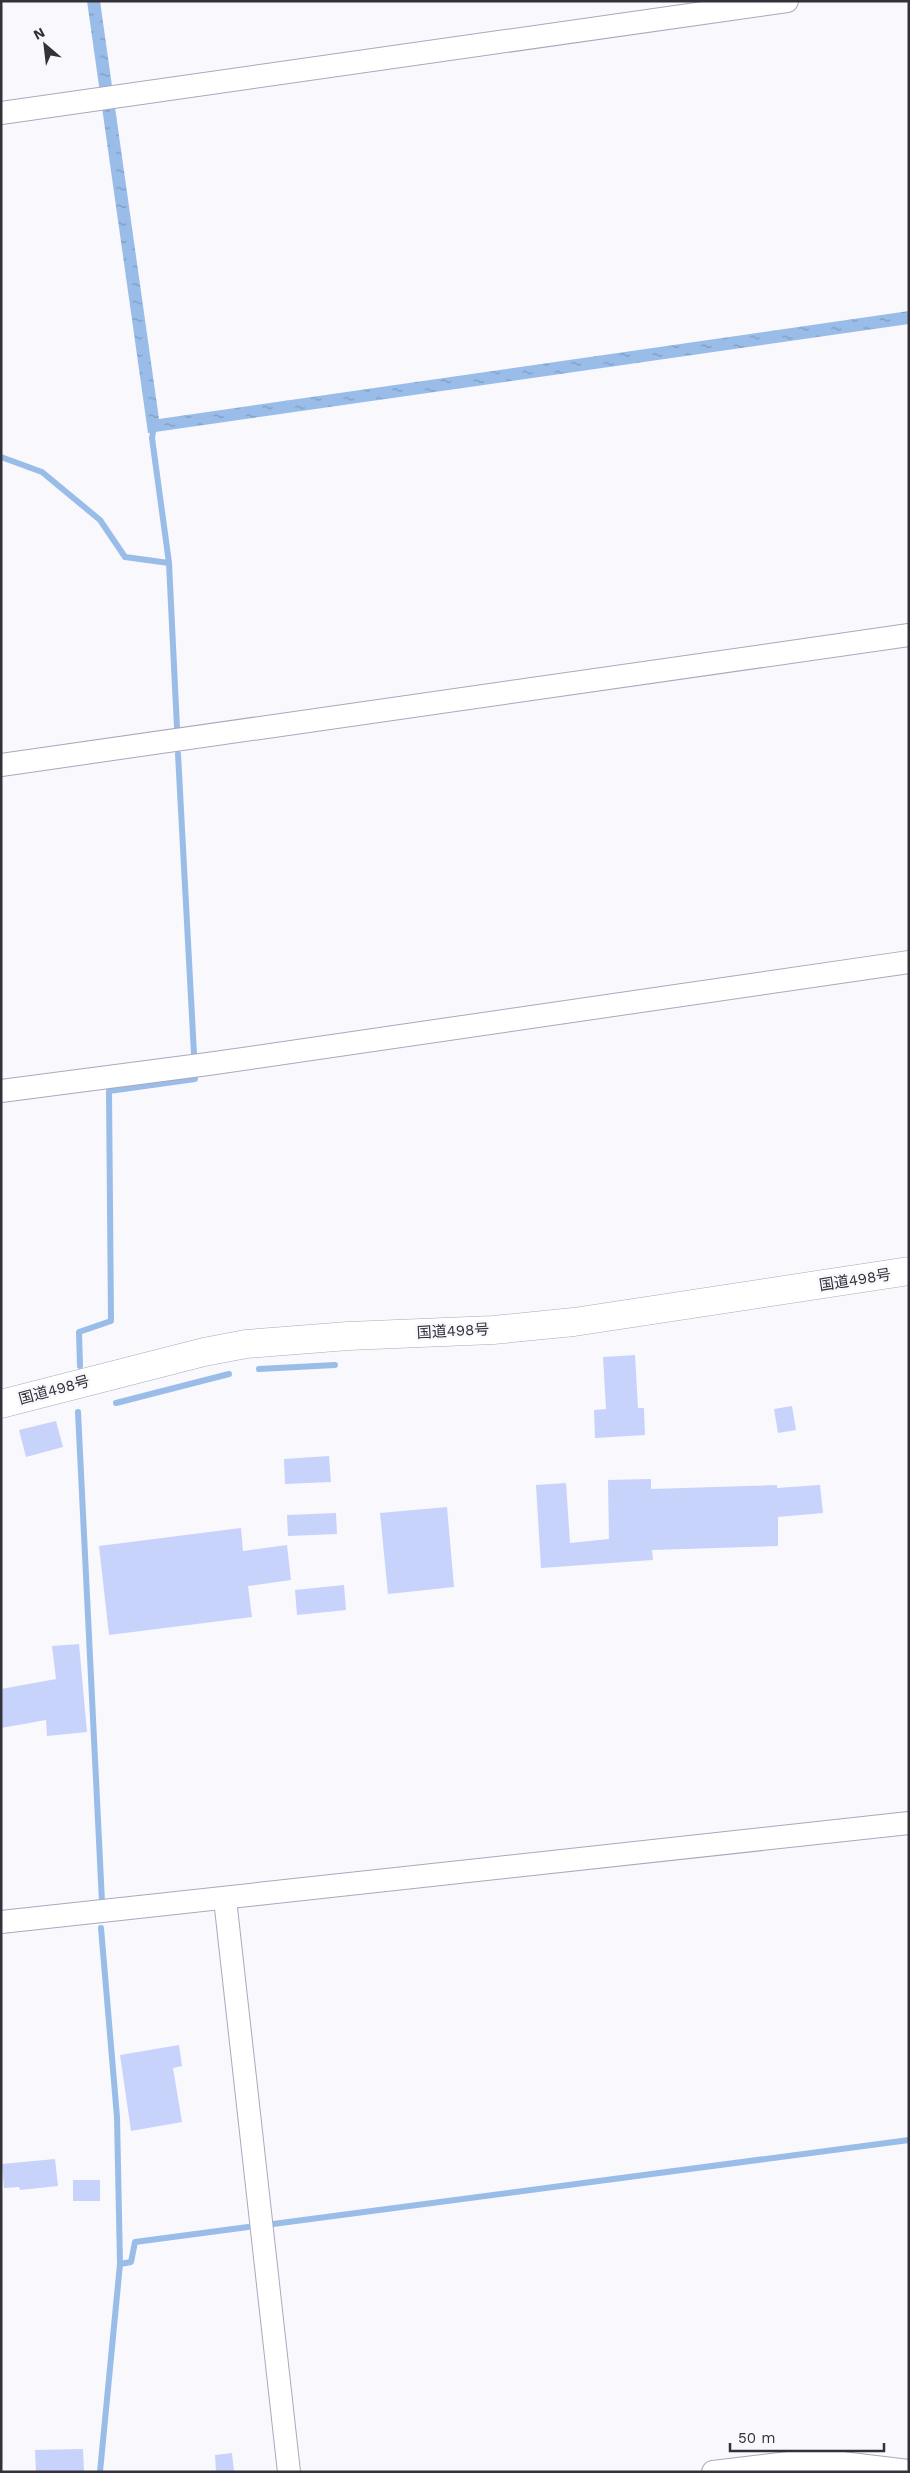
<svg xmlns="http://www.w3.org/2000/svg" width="910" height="2473" viewBox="0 0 910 2473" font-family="'Work Sans','Noto Sans JP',sans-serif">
  <defs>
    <pattern id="water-ripples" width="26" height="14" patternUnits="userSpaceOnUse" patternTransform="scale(1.25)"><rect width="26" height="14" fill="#99bde8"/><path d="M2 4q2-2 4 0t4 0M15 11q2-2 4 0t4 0" fill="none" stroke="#7d9abd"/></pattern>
  </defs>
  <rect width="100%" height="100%" fill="#f9f8fc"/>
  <!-- water -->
  <path fill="url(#water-ripples)" d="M 87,1 L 100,1 L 159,419 L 909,311 L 909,324 L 148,433 Z"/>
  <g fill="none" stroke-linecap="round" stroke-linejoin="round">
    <!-- stream -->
    <g stroke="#99bde8" stroke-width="6">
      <path d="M 154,426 L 152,438 L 169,563 L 177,728"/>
      <path d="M 1,457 L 42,472 L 100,520 L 125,557 L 169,563"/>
      <path d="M 178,754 L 194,1054"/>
      <path d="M 80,1366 L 79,1332 L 111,1321 L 109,1091 L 195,1079"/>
      <path d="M 259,1369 L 335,1365"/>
      <path d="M 116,1403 L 229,1374"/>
      <path d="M 78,1412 L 102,1902"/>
      <path d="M 273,2224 L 909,2140"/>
      <path d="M 120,2264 L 131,2262 L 135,2242 L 248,2227"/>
      <path d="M 100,2472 L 120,2264 L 117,2117 L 101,1928"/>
    </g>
  </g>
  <!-- building -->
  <g fill="#c8d3fc">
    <path d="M 635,1355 L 638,1408 L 644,1408 L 645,1435 L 595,1438 L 594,1410 L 606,1409 L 603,1357 Z"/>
    <path d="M 792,1406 L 796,1430 L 778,1433 L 774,1409 Z"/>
    <path d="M 56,1421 L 63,1447 L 26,1457 L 19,1430 Z"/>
    <path d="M 329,1456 L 331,1482 L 285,1484 L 284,1459 Z"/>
    <path d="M 651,1479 L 651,1489 L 777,1485 L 777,1488 L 820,1485 L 823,1513 L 778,1517 L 778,1546 L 652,1550 L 653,1560 L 541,1568 L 536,1485 L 566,1483 L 570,1543 L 609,1539 L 608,1480 Z"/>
    <path d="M 447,1507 L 454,1587 L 388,1594 L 380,1513 Z"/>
    <path d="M 336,1513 L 337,1534 L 288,1536 L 287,1515 Z"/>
    <path d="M 241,1528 L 243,1551 L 287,1545 L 291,1580 L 248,1586 L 252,1617 L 109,1635 L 99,1546 Z"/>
    <path d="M 344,1585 L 346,1610 L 297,1615 L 295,1590 Z"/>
    <path d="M 79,1644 L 87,1732 L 47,1736 L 46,1720 L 1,1728 L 1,1689 L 56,1679 L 52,1646 Z"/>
    <path d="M 179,2045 L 182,2066 L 173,2068 L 182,2122 L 131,2131 L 120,2055 Z"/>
    <path d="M 55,2159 L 58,2186 L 20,2190 L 19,2187 L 4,2188 L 2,2164 Z"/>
    <rect x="73" y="2180" width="27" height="21"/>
    <path d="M 83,2449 L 84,2472 L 36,2472 L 35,2450 Z"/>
    <path d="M 232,2453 L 234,2472 L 216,2472 L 215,2455 Z"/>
  </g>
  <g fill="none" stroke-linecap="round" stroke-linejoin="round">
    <defs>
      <g id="minor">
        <path d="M 1,113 L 787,1"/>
        <path d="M 1,765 L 909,635"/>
        <path d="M 1,1091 L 208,1064 L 909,962"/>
        <path d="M 225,1899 L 289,2472"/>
        <path d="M 1,1922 L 909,1823"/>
        <path d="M 713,2472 L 797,2462 L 842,2463 L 909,2471"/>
      </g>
      <path id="trunk" d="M 1,1404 L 204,1352 L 246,1344 L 348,1336 L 493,1330 L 574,1322 L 909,1271"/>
    </defs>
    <!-- minor casing -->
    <use href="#minor" stroke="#aca7bd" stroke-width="24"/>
    <!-- trunk casing -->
    <use href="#trunk" stroke="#aca7bd" stroke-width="29"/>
    <!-- minor -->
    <use href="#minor" stroke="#fff" stroke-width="22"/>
    <!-- trunk -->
    <use href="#trunk" stroke="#fff" stroke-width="28"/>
  </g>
  <g text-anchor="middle" stroke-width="5" stroke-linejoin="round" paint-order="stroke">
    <!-- street labels -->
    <g font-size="15" fill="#333139" stroke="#f9f8fc">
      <text transform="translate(855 1280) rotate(-9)" y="5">国道498号</text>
      <text transform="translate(453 1331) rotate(-3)" y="5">国道498号</text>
      <text transform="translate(54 1390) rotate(-15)" y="5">国道498号</text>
    </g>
  </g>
  <!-- border -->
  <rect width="910" height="2473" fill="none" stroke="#333139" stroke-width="5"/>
  <!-- north arrow -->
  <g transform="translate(45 45) rotate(332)" stroke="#f9f8fc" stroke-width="4" paint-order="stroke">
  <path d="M0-4L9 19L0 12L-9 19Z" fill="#333139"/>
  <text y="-8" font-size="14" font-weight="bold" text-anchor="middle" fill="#333139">N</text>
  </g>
  <!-- scale -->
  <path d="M730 2443v8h154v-8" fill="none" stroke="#333139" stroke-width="2.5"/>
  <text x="738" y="2443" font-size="15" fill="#333139" stroke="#f9f8fc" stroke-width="4" paint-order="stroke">50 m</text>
</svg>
